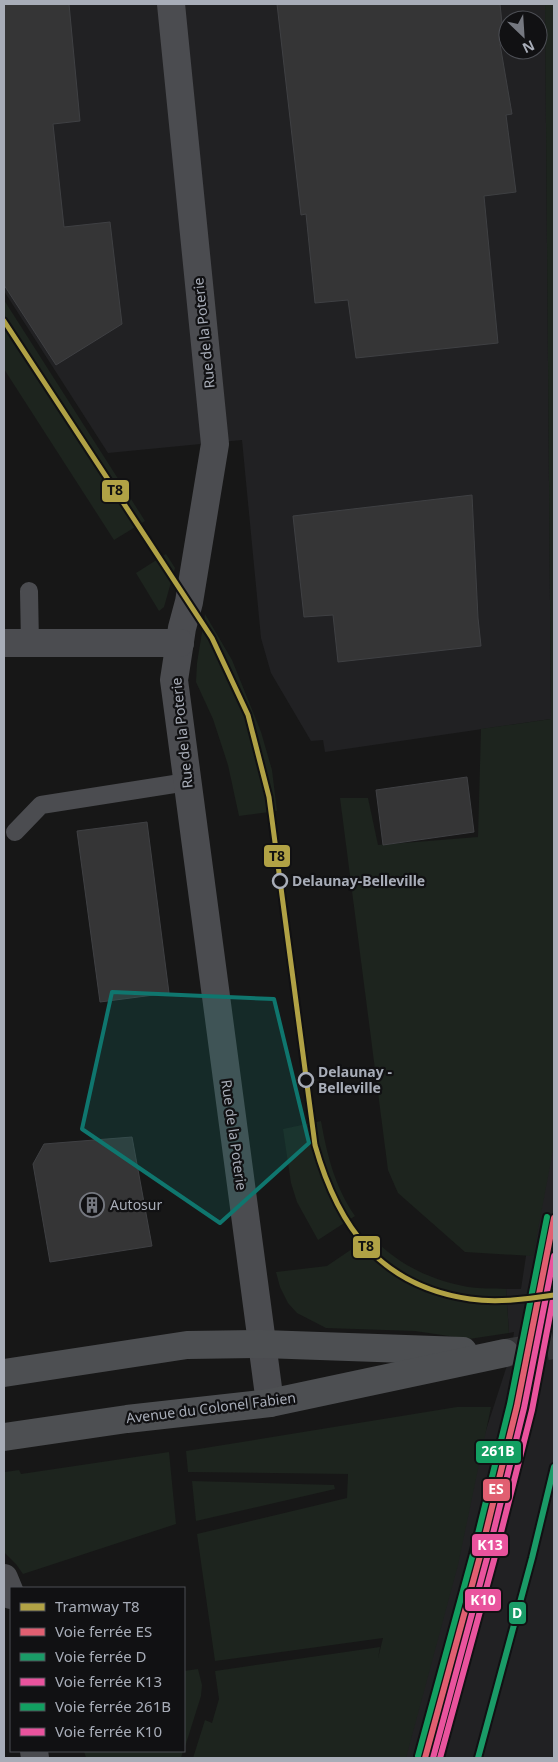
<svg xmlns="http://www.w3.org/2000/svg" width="558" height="1762" viewBox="0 0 558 1762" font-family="'Noto Sans',sans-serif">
  <rect width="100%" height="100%" fill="#171717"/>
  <!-- built -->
  <g fill="#212123" fill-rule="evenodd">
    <path d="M 4,4 L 545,4 L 551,719 L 325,752 L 323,740 L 311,741 L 271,673 L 261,638 L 242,440 L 108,453 L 4,291 ZM 508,20 L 538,20 L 538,50 L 508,50 Z"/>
    <path d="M 554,1072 L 554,1758 L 380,1758 L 511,1353 L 514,1332 L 509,1333 L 506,1289 L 521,1289 Z"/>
  </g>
  <!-- green -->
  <g fill="#1d241e">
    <path d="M 545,4 L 554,4 L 554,1145 L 533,1256 L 465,1252 L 398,1193 L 388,1170 L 340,798 L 368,798 L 378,845 L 478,837 L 481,729 L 551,719 Z"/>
    <path d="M 4,300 L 145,521 L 114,540 L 4,369 Z"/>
    <path d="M 166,554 L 175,568 L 164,607 L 159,611 L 136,573 Z"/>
    <path d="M 205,614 L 232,660 L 261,732 L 272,770 L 277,811 L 239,816 L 228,765 L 213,719 L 196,682 L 197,663 Z"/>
    <path d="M 321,1121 C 327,1155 335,1187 355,1216 L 318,1240 L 297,1202 L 291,1183 L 283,1129 Z"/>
    <path d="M 371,1236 C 397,1264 430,1280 468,1287 C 480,1289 494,1288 506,1289 L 509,1333 L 469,1339 L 415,1331 L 326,1328 L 297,1313 L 288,1303 L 280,1287 L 276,1272 L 327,1266 Z"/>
    <path d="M 457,1407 L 491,1407 L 458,1565 L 406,1758 L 193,1758 L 205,1720 L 212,1723 L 219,1699 L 215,1671 L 380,1647 L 378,1658 L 383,1638 L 215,1661 L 197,1534 L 347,1498 L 348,1474 L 188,1472 L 186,1451 Z"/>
    <path d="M 169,1452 L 176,1524 L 23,1574 L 16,1564 L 4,1552 L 5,1472 L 19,1470 L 21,1474 Z"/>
    <path d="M 192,1481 L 334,1485 L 335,1489 L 196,1521 Z"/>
    <path d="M 198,1669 L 202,1685 L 201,1696 L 184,1750 L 184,1671 Z"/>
    <path d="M 84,1751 L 183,1751 L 181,1758 L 86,1758 Z"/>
  </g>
  <!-- building -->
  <g fill="#353536" stroke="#3f4043">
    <path d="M 4,4 L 69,4 L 80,121 L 53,124 L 64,227 L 110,222 L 122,324 L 56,365 L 4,285 Z"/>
    <path d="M 277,4 L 500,4 L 504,43 L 500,44 L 512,114 L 506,115 L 516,192 L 484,196 L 498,343 L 356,358 L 348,300 L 315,303 L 306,214 L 301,215 Z"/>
    <path d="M 472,495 L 478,618 L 481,646 L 338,662 L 333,615 L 304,617 L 293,516 Z"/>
    <path d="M 467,777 L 474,832 L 383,845 L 376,790 Z"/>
    <path d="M 147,822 L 169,993 L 100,1002 L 77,831 Z"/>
    <path d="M 132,1137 L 152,1246 L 50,1262 L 33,1164 L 44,1144 Z"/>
  </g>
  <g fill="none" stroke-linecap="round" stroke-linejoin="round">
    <!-- primary-tunnel -->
    <path stroke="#343537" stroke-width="28" stroke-dasharray="28 14" stroke-linecap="butt" d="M 505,1353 L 554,1345"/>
    <!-- service -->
    <g stroke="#4b4c50" stroke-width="18">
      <path d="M 29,591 L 30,644"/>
      <path d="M 15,832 L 41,805 L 187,782"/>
    </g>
    <!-- minor -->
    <g stroke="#4b4c50" stroke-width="28">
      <path d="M 171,4 L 215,444 L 189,602 L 182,628 L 174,680 L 270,1403"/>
      <path d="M 4,643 L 180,643"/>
      <path d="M 4,1578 L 11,1595"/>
      <path d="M 34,1751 L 35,1758"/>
    </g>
    <!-- primary -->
    <g stroke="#4d4f52" stroke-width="28">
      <path d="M 4,1373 L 187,1345 L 263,1344 L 463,1351"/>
      <path d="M 4,1437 L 127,1419 L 270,1403 L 505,1353"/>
    </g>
    <defs>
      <path id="rail-1" d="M 425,1758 L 480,1556 L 517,1406 L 554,1218"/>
      <path id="rail-2" d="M 478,1758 L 532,1558 L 554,1467"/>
      <path id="rail-3" d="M 433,1758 L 487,1558 L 524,1408 L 554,1256"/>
      <path id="rail-4" d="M 418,1756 L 473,1554 L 510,1404 L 547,1217"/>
      <path id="rail-5" d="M 440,1758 L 494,1560 L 532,1410 L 554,1294"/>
    </defs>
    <!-- rail-1 casing -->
    <use href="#rail-1" stroke="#111113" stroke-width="10"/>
    <!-- rail-2 casing -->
    <use href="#rail-2" stroke="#111113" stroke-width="10"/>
    <!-- rail-3 casing -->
    <use href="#rail-3" stroke="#111113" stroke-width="10"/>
    <!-- rail-4 casing -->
    <use href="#rail-4" stroke="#111113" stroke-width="10"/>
    <!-- rail-5 casing -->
    <use href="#rail-5" stroke="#111113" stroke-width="10"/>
    <!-- rail-1 -->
    <use href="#rail-1" stroke="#e15f71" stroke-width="6"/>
    <!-- rail-2 -->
    <use href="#rail-2" stroke="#1a9b67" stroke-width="6"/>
    <!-- rail-3 -->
    <use href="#rail-3" stroke="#e9539d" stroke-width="6"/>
    <!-- rail-4 -->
    <use href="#rail-4" stroke="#129f61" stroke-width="6"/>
    <!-- rail-5 -->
    <use href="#rail-5" stroke="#e9539d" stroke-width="6"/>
    <defs>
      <path id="tram-1" d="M 4,321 L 212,638 L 248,715 L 269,797 L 315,1145 C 338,1227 380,1286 470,1299 C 498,1303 527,1299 554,1295"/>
    </defs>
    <!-- tram-1 casing -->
    <use href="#tram-1" stroke="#111113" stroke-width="9"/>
    <!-- tram-1 -->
    <use href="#tram-1" stroke="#b1a245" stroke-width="5"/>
  </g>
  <!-- marked area -->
  <path fill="#0f766e" fill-opacity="0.2" stroke="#0f766e" stroke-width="4" stroke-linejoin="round" d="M 112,992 L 274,999 L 309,1143 L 220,1223 L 82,1129 Z"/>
  <!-- icons -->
  <defs>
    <symbol id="building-ring" viewBox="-11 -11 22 22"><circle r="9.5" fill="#111113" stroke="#757880" stroke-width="1.5"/><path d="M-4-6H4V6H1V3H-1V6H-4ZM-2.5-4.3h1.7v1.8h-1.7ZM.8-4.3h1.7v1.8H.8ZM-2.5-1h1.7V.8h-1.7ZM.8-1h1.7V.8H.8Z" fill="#757880"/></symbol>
  </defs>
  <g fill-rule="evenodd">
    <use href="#building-ring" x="78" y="1191" width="28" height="28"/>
  </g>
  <!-- markers -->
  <g fill="#111113" stroke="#a8adb8" stroke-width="2.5">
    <circle cx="280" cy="881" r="7"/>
    <circle cx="306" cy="1080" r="7"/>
  </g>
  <g text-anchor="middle" stroke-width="4.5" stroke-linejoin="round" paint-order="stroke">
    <!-- street labels -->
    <g font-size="14" fill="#a8adb8" stroke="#111113">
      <text transform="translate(204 333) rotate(-96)" y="5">Rue de la Poterie</text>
      <text transform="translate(182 733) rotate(-96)" y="5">Rue de la Poterie</text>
      <text transform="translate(234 1135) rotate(82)" y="5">Rue de la Poterie</text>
      <text transform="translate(211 1408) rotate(-7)" y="5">Avenue du Colonel Fabien</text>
    </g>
    <!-- stop labels -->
    <g font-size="14" font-weight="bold" fill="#a8adb8" stroke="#111113" text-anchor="start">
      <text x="292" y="886">Delaunay-Belleville</text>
      <text x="318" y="1077">Delaunay -<tspan x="318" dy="16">Belleville</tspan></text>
    </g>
    <!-- poi labels -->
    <g font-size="14" fill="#a8adb8" stroke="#111113" text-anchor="start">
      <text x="110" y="1210">Autosur</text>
    </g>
  </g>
  <g stroke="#111113" stroke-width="2">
    <rect x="101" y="479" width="29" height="24" rx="5" fill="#b1a245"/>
    <rect x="263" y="844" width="28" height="24" rx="5" fill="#b1a245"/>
    <rect x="352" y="1235" width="29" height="24" rx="5" fill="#b1a245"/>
    <rect x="475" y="1440" width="47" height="24" rx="5" fill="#129f61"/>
    <rect x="482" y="1478" width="29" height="24" rx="5" fill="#e15f71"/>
    <rect x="471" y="1533" width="38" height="24" rx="5" fill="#e9539d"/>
    <rect x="464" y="1588" width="38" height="24" rx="5" fill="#e9539d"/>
    <rect x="508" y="1601" width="19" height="24" rx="5" fill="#1a9b67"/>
  </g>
  <g font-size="14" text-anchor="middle" font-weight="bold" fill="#fff">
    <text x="498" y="1456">261B</text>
    <text x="496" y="1494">ES</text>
    <text x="490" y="1550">K13</text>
    <text x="483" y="1605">K10</text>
    <text x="517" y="1618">D</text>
  </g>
  <g font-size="14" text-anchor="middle" font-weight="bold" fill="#111">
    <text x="115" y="495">T8</text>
    <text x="277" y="861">T8</text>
    <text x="366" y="1251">T8</text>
  </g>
  <!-- border -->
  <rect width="558" height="1762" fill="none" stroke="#a8adb8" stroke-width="10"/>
  <!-- legend -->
  <rect x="10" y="1587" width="175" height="165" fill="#111113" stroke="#4d4f55"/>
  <rect x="20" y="1603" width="25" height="8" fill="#b1a245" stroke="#4d4f55"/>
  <text x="55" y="1612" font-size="15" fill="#a8adb8">Tramway T8</text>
  <rect x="20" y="1628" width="25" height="8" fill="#e15f71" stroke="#4d4f55"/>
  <text x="55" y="1637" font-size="15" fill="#a8adb8">Voie ferrée ES</text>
  <rect x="20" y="1653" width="25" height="8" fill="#1a9b67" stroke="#4d4f55"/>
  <text x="55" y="1662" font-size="15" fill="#a8adb8">Voie ferrée D</text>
  <rect x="20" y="1678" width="25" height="8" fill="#e9539d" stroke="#4d4f55"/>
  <text x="55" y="1687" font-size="15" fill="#a8adb8">Voie ferrée K13</text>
  <rect x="20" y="1703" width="25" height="8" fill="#129f61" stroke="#4d4f55"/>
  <text x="55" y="1712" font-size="15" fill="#a8adb8">Voie ferrée 261B</text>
  <rect x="20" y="1728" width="25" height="8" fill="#e9539d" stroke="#4d4f55"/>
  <text x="55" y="1737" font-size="15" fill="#a8adb8">Voie ferrée K10</text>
  <!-- north arrow -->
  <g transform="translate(523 35) rotate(155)"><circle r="24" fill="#111113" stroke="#4d4f55"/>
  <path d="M0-4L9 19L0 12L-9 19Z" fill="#757880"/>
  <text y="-8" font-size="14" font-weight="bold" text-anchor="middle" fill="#a8adb8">N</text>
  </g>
</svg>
